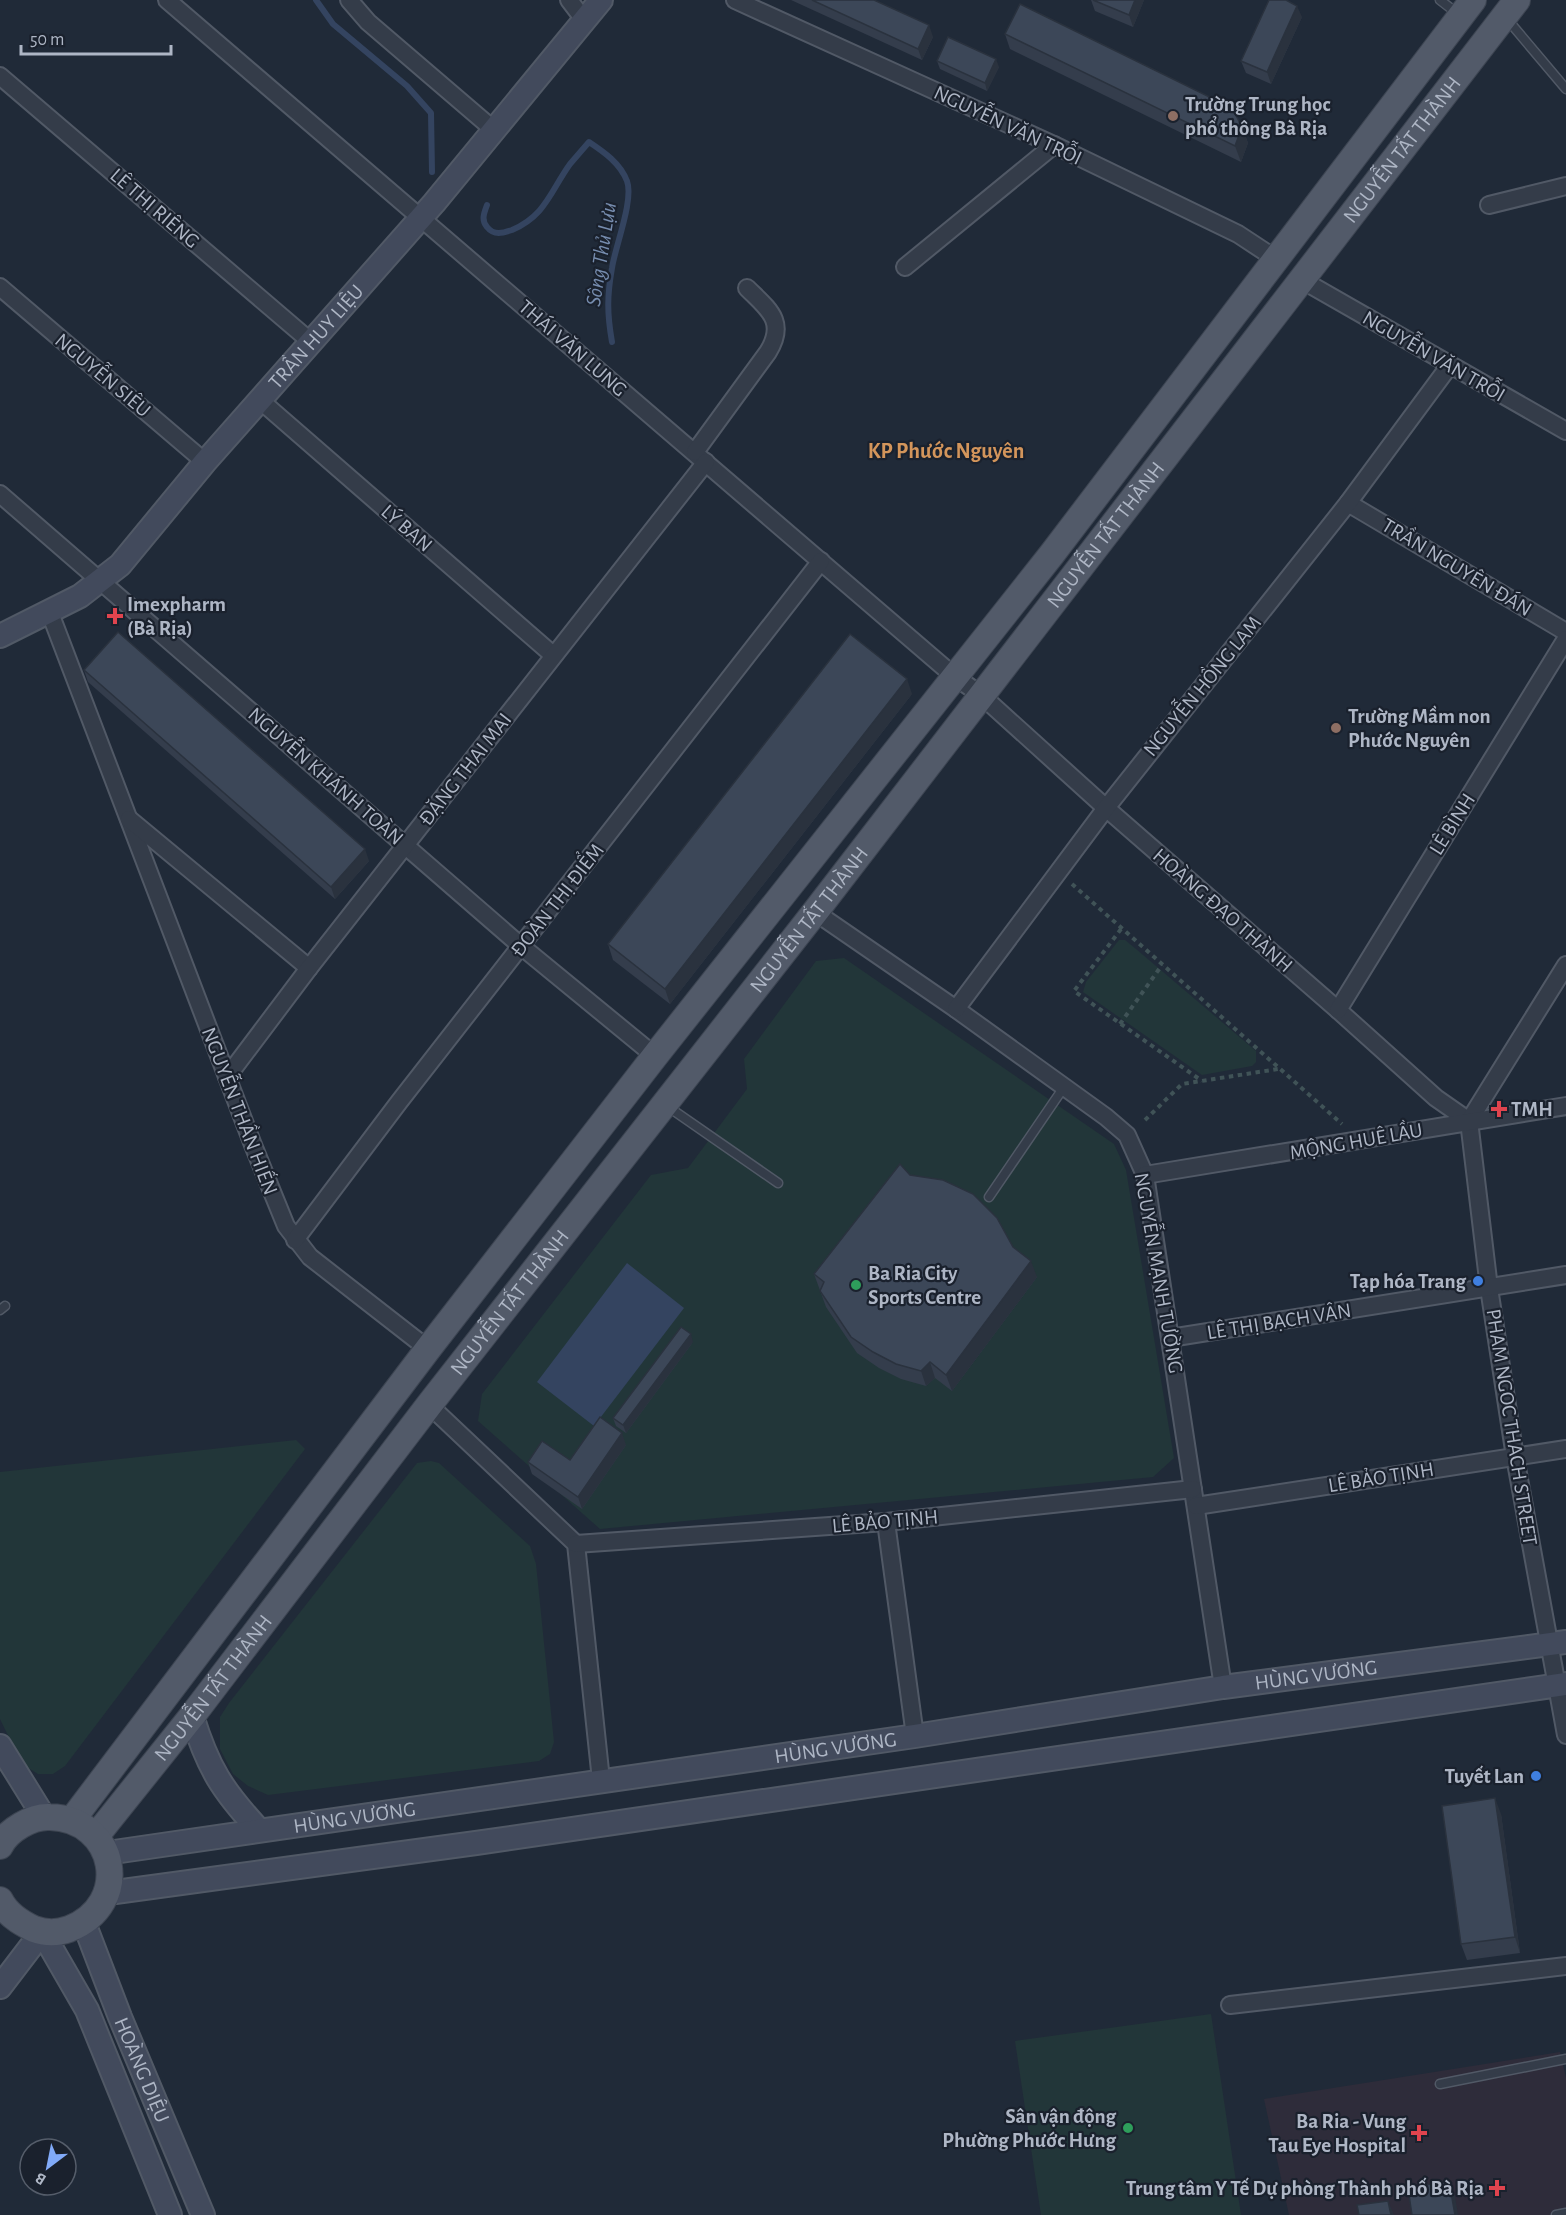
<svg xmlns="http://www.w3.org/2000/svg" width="1566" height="2215" viewBox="0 0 1566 2215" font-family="'Alegreya Sans',sans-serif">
  <rect width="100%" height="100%" fill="#202a38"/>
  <!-- medical -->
  <path fill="#2e2c3a" d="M 1560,2052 L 1566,2078 L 1566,2215 L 1289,2215 L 1264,2099 Z"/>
  <!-- green -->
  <g fill="#223639">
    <path d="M 1119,940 L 1125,940 L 1136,949 L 1256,1051 L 1256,1062 L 1252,1066 L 1202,1075 L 1083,992 L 1086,982 Z"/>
    <path d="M 844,958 L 1114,1144 L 1126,1170 L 1174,1458 L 1153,1477 L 600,1529 L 478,1421 L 482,1394 L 651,1175 L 688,1168 L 747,1089 L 744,1059 L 816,961 Z"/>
    <path d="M 296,1440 L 305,1449 L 65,1766 L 53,1774 L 38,1774 L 22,1764 L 0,1719 L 0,1472 Z"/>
    <path d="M 431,1461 L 439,1463 L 530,1546 L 536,1564 L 554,1742 L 550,1754 L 539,1761 L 268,1795 L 248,1786 L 233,1774 L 220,1749 L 220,1717 L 229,1703 L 417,1463 Z"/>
    <path d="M 1211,2014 L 1241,2215 L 1041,2215 L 1015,2041 Z"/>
  </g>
  <!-- water -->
  <path fill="#344460" d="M 627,1263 L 684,1308 L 594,1426 L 537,1382 Z"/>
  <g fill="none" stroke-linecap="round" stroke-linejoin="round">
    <!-- stream -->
    <g stroke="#344460" stroke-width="6">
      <path d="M 316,0 L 333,24 L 407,86 L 431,113 L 432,172"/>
      <path d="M 487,205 C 484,213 481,220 487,227 C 494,236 503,233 512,230 C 546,215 550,192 570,164 C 576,157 582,150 589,142 C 604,152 620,163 627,181 C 634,200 615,247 612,268 C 607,296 607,313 612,342"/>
    </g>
    <defs>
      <g id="lane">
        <path d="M 1440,0 L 1458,14"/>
        <path d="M 1507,19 L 1566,89"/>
        <path d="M 667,1106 L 778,1183"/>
        <path d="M 989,1197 L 1064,1087"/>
        <path d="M 0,1310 L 5,1306"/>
        <path d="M 1440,2084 L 1566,2059"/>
        <path d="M 1556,2215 L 1566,2213"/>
      </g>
      <g id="street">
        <path d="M 167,0 L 954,676 L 981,695 L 1106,808 L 1338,1010 L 1436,1098 L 1469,1121"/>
        <path d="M 349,0 L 368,22 L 494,130"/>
        <path d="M 569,0 L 585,21"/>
        <path d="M 735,0 L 1054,145 L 1238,234 L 1276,259"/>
        <path d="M 0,76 L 310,341"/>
        <path d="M 1489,205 L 1566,186"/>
        <path d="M 905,267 L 1054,145"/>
        <path d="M 1302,280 L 1566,431"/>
        <path d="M 0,287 L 205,462"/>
        <path d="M 261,401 L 553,655"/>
        <path d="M 695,452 L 768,352 C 787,321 768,309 747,288"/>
        <path d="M 0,494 L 521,946 L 655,1056"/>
        <path d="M 1348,503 L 1566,632"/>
        <path d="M 50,613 L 253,1145 L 286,1226 L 310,1257 L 428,1349"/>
        <path d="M 129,819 L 309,968"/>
        <path d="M 815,912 L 956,1009 L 1106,1117 L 1127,1135 L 1145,1175 L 1223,1687"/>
        <path d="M 1566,965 L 1469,1121 L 1489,1288 L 1515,1457 L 1566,1735"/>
        <path d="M 956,1009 L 1106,808 L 1348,503 L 1450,365"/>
        <path d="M 1338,1010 L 1566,639"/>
        <path d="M 227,1077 L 309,968 L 706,462"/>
        <path d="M 1145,1175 L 1566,1106"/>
        <path d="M 295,1240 L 399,1102 L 821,561"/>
        <path d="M 1170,1338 L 1566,1275"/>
        <path d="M 429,1405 L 576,1544 L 601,1780"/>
        <path d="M 1196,1506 L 1566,1449"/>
        <path d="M 886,1522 L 915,1736"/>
        <path d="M 576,1544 L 886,1522 L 1193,1489"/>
        <path d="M 1230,2005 L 1566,1966"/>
      </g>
      <g id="secondary">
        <path id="s1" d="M 0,636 L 80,596 L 120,565 L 205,462 L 434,203 L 601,0"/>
        <path d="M 192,1716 C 208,1768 222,1790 259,1830"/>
        <path d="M 0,1746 L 44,1817"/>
        <path id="s2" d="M 107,1853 L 915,1736 L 1223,1687 L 1566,1642"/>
        <path d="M 108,1893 L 476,1843 L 1566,1684"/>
        <path id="s3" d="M 84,1923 L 120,2017 L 203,2215"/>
        <path d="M 0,1987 L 42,1932 L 87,2010 L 170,2215"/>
      </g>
      <g id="primary">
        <path d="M 72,1820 L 428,1349 L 655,1056 L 1052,554 L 1473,0"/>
        <path id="s4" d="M 96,1836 L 192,1716 L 429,1405 L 815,912 L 1517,0"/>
        <path d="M 0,1846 C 8,1830 32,1816 50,1817 C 117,1819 133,1904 69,1929 C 58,1933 45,1933 34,1929 C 19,1922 7,1914 0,1900"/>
      </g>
    </defs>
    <!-- lane casing -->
    <use href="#lane" stroke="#515966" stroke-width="11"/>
    <!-- street casing -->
    <use href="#street" stroke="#515966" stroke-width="20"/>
    <!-- secondary casing -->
    <use href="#secondary" stroke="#515966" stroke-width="26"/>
    <!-- primary casing -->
    <use href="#primary" stroke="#3d4552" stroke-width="28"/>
    <!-- path -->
    <g stroke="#405357" stroke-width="4" stroke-dasharray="4.5 4.5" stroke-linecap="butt">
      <path d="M 1072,884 L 1342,1124"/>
      <path d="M 1121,929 L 1074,991 L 1202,1081"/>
      <path d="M 1120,1024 L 1162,965"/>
      <path d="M 1145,1120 L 1182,1084 L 1278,1069"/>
    </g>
    <!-- lane -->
    <use href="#lane" stroke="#343c49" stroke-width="8"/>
    <!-- street -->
    <use href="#street" stroke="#343c49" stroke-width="16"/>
    <!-- secondary -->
    <use href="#secondary" stroke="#424a5c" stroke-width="22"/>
    <!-- primary -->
    <use href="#primary" stroke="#525a69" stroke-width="26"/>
  </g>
  <!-- wall -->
  <g fill="#343d4c">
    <path d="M 791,0 L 874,0 L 933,37 L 922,60 Z"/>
    <path d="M 1091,0 L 1144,0 L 1133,27 L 1095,11 Z"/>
    <path d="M 1302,17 L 1271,84 L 1246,73 L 1241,61 Z"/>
    <path d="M 1005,34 L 1242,127 L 1248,143 L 1241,162 L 1010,49 Z"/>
    <path d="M 937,61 L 999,67 L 987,91 L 940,69 Z"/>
    <path d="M 84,670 L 369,861 L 335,899 L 88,682 Z"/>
    <path d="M 912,694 L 670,1004 L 613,960 L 608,944 Z"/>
    <path d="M 910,1175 L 1013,1247 L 1037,1277 L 952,1391 L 935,1378 L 926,1386 L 901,1379 L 879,1368 L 857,1353 L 826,1307 L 814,1274 Z"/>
    <path d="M 693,1342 L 626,1433 L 616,1426 L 613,1418 Z"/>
    <path d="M 626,1445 L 582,1509 L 532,1474 L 528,1462 L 570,1460 Z"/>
    <path d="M 1501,1814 L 1520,1953 L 1467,1960 L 1461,1944 Z"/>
  </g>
  <!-- shaded-wall -->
  <g fill="#2a323e">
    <path d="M 1135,0 L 1144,0 L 1133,27 L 1129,15 Z"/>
    <path d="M 1297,6 L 1302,17 L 1271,84 L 1267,72 Z"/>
    <path d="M 929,25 L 933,37 L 922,60 L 918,49 Z"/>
    <path d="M 996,59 L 999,67 L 987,91 L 985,83 Z"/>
    <path d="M 1242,127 L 1248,143 L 1241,162 L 1235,146 Z"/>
    <path d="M 907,679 L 912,694 L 670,1004 L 665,989 Z"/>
    <path d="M 365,849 L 369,861 L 335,899 L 331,887 Z"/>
    <path d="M 1031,1261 L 1037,1277 L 952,1391 L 946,1375 Z"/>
    <path d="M 691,1334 L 693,1342 L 626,1433 L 623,1425 Z"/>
    <path d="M 930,1362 L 935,1378 L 926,1386 L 921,1371 Z"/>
    <path d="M 622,1433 L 626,1445 L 582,1509 L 578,1497 Z"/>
    <path d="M 1495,1798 L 1501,1814 L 1520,1953 L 1515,1937 Z"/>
    <path d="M 1449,2181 L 1455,2196 L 1458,2215 L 1455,2215 Z"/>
    <path d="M 1388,2201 L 1394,2215 L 1391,2215 Z"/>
  </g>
  <!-- building -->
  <g fill="#3c4758" stroke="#2a323e" stroke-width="1.5">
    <path d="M 812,0 L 874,0 L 929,25 L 918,49 Z"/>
    <path d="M 1093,0 L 1135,0 L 1129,15 Z"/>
    <path d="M 1269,0 L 1286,0 L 1297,6 L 1267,72 L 1241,61 Z"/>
    <path d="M 1020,4 L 1232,108 L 1242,127 L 1235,146 L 1005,34 Z"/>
    <path d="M 948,37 L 996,59 L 985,83 L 937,61 Z"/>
    <path d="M 118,632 L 365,849 L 331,887 L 84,670 Z"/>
    <path d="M 850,634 L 907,679 L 665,989 L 608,944 Z"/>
    <path d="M 900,1164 L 910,1175 L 943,1180 L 973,1194 L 997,1218 L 1013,1247 L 1031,1261 L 946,1375 L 930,1362 L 921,1371 L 896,1364 L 873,1352 L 851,1337 L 820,1291 L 824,1282 L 814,1274 Z"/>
    <path d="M 681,1327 L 691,1334 L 623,1425 L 613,1418 Z"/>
    <path d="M 600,1417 L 622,1433 L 578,1497 L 528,1462 L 542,1441 L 570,1460 Z"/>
    <path d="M 1495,1798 L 1515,1937 L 1461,1944 L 1442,1806 Z"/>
    <path d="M 1449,2181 L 1455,2215 L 1412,2215 L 1408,2188 Z"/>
    <path d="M 1388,2201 L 1391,2215 L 1359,2215 L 1357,2205 Z"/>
  </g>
  <!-- markers -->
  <g fill="#8d6e63" stroke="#1a212d" stroke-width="2">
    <circle cx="1173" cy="116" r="6"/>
    <circle cx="1336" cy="728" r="6"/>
  </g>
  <g fill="#e0444e" stroke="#1a212d" stroke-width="2">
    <path d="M112 607h6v6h6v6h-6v6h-6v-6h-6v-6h6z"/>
    <path d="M1496 1100h6v6h6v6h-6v6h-6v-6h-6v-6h6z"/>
    <path d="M1416 2124h6v6h6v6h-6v6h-6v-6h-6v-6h6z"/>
    <path d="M1494 2179h6v6h6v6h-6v6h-6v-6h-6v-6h6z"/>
  </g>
  <g fill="#3f7fe0" stroke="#1a212d" stroke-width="2">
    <circle cx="1478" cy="1281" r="6"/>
    <circle cx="1536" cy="1776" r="6"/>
  </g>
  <g fill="#2e9e5b" stroke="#1a212d" stroke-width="2">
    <circle cx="856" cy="1285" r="6"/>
    <circle cx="1128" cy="2128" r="6"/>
  </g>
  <g text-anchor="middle" stroke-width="4.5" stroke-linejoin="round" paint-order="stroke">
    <!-- poi labels -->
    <g font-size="21" font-weight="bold" fill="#aeb6c5" stroke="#1a212d" text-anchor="start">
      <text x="1185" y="111">Trường Trung học<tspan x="1185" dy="24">phổ thông Bà Rịa</tspan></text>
      <text x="127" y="611">Imexpharm<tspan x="127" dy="24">(Bà Rịa)</tspan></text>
      <text x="1348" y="723">Trường Mầm non<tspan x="1348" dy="24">Phước Nguyên</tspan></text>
      <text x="1511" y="1116">TMH</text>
      <text x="868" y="1280">Ba Ria City<tspan x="868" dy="24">Sports Centre</tspan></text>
      <text x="1466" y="1288" text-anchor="end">Tạp hóa Trang</text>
      <text x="1524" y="1783" text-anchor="end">Tuyết Lan</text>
      <text x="1116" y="2123" text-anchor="end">Sân vận động<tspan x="1116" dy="24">Phường Phước Hưng</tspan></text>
      <text x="1406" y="2128" text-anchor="end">Ba Ria - Vung<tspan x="1406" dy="24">Tau Eye Hospital</tspan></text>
      <text x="1484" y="2195" text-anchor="end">Trung tâm Y Tế Dự phòng Thành phố Bà Rịa</text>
    </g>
    <!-- street labels -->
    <g font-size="21" fill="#aeb6c5" stroke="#1a212d">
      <text transform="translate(1008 125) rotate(25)" y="7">NGUYỄN VĂN TRỖI</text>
      <text dy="7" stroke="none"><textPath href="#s4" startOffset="2133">NGUYỄN TẤT THÀNH</textPath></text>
      <text transform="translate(155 208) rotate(41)" y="7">LÊ THỊ RIÊNG</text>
      <text dy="7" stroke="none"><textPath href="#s1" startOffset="441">TRẦN HUY LIỆU</textPath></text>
      <text transform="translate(573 348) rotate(41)" y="7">THÁI VĂN LUNG</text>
      <text transform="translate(1434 356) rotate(30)" y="7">NGUYỄN VĂN TRỖI</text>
      <text transform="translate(103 375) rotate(40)" y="7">NGUYỄN SIÊU</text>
      <text transform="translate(407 528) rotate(41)" y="7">LÝ BAN</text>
      <text dy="7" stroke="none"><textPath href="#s4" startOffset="1647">NGUYỄN TẤT THÀNH</textPath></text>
      <text transform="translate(1457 567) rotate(31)" y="7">TRẦN NGUYÊN ĐÁN</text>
      <text transform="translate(1202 686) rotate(-51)" y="7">NGUYỄN HỒNG LAM</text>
      <text transform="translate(465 769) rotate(-52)" y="7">ĐẶNG THAI MAI</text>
      <text transform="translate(326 776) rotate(41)" y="7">NGUYỄN KHÁNH TOÀN</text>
      <text transform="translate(1452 824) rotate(-58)" y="7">LÊ BÌNH</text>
      <text transform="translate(557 900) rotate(-52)" y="7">ĐOÀN THỊ ĐIỂM</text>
      <text transform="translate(1223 910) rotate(41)" y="7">HOÀNG ĐẠO THÀNH</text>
      <text dy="7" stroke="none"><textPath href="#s4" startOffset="1161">NGUYỄN TẤT THÀNH</textPath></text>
      <text transform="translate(240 1111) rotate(69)" y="7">NGUYỄN THẦN HIẾN</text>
      <text transform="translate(1356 1141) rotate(-10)" y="7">MỘNG HUÊ LẦU</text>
      <text transform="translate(1159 1273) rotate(80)" y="7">NGUYỄN MẠNH TƯỜNG</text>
      <text dy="7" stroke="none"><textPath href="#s4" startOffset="675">NGUYỄN TẤT THÀNH</textPath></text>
      <text transform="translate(1279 1321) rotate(-9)" y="7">LÊ THỊ BẠCH VÂN</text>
      <text transform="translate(1512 1427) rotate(81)" y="7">PHAM NGOC THACH STREET</text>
      <text transform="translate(1381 1477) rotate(-9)" y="7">LÊ BẢO TỊNH</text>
      <text transform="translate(885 1521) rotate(-5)" y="7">LÊ BẢO TỊNH</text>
      <text dy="7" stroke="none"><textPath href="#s2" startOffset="1222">HÙNG VƯƠNG</textPath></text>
      <text dy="7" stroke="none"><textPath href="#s4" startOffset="189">NGUYỄN TẤT THÀNH</textPath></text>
      <text dy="7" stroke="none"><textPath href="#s2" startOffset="736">HÙNG VƯƠNG</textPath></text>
      <text dy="7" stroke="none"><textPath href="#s2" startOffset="250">HÙNG VƯƠNG</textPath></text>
      <text dy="7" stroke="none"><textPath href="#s3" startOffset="158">HOÀNG DIỆU</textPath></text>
    </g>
    <!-- water labels -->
    <g font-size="22" font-style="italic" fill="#768cae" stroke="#1a212d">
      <text transform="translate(600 254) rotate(-81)" y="8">Sông Thủ Lựu</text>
    </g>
    <!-- neighbourhood labels -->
    <g font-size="22" font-weight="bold" fill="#d3955b" stroke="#1a212d">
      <text x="946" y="458">KP Phước Nguyên</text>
    </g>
  </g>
  <!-- north arrow -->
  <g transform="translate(48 2167) rotate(212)"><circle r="28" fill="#1a212d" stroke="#555d6a" stroke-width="1.5"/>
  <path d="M0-4.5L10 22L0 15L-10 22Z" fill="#81aaf8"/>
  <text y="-9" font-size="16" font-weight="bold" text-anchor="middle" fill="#aeb6c5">B</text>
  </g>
  <!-- scale -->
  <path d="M21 45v9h150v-9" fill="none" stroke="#aeb6c5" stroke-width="3"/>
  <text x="30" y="45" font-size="18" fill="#aeb6c5" stroke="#1a212d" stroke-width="4.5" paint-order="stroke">50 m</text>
</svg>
